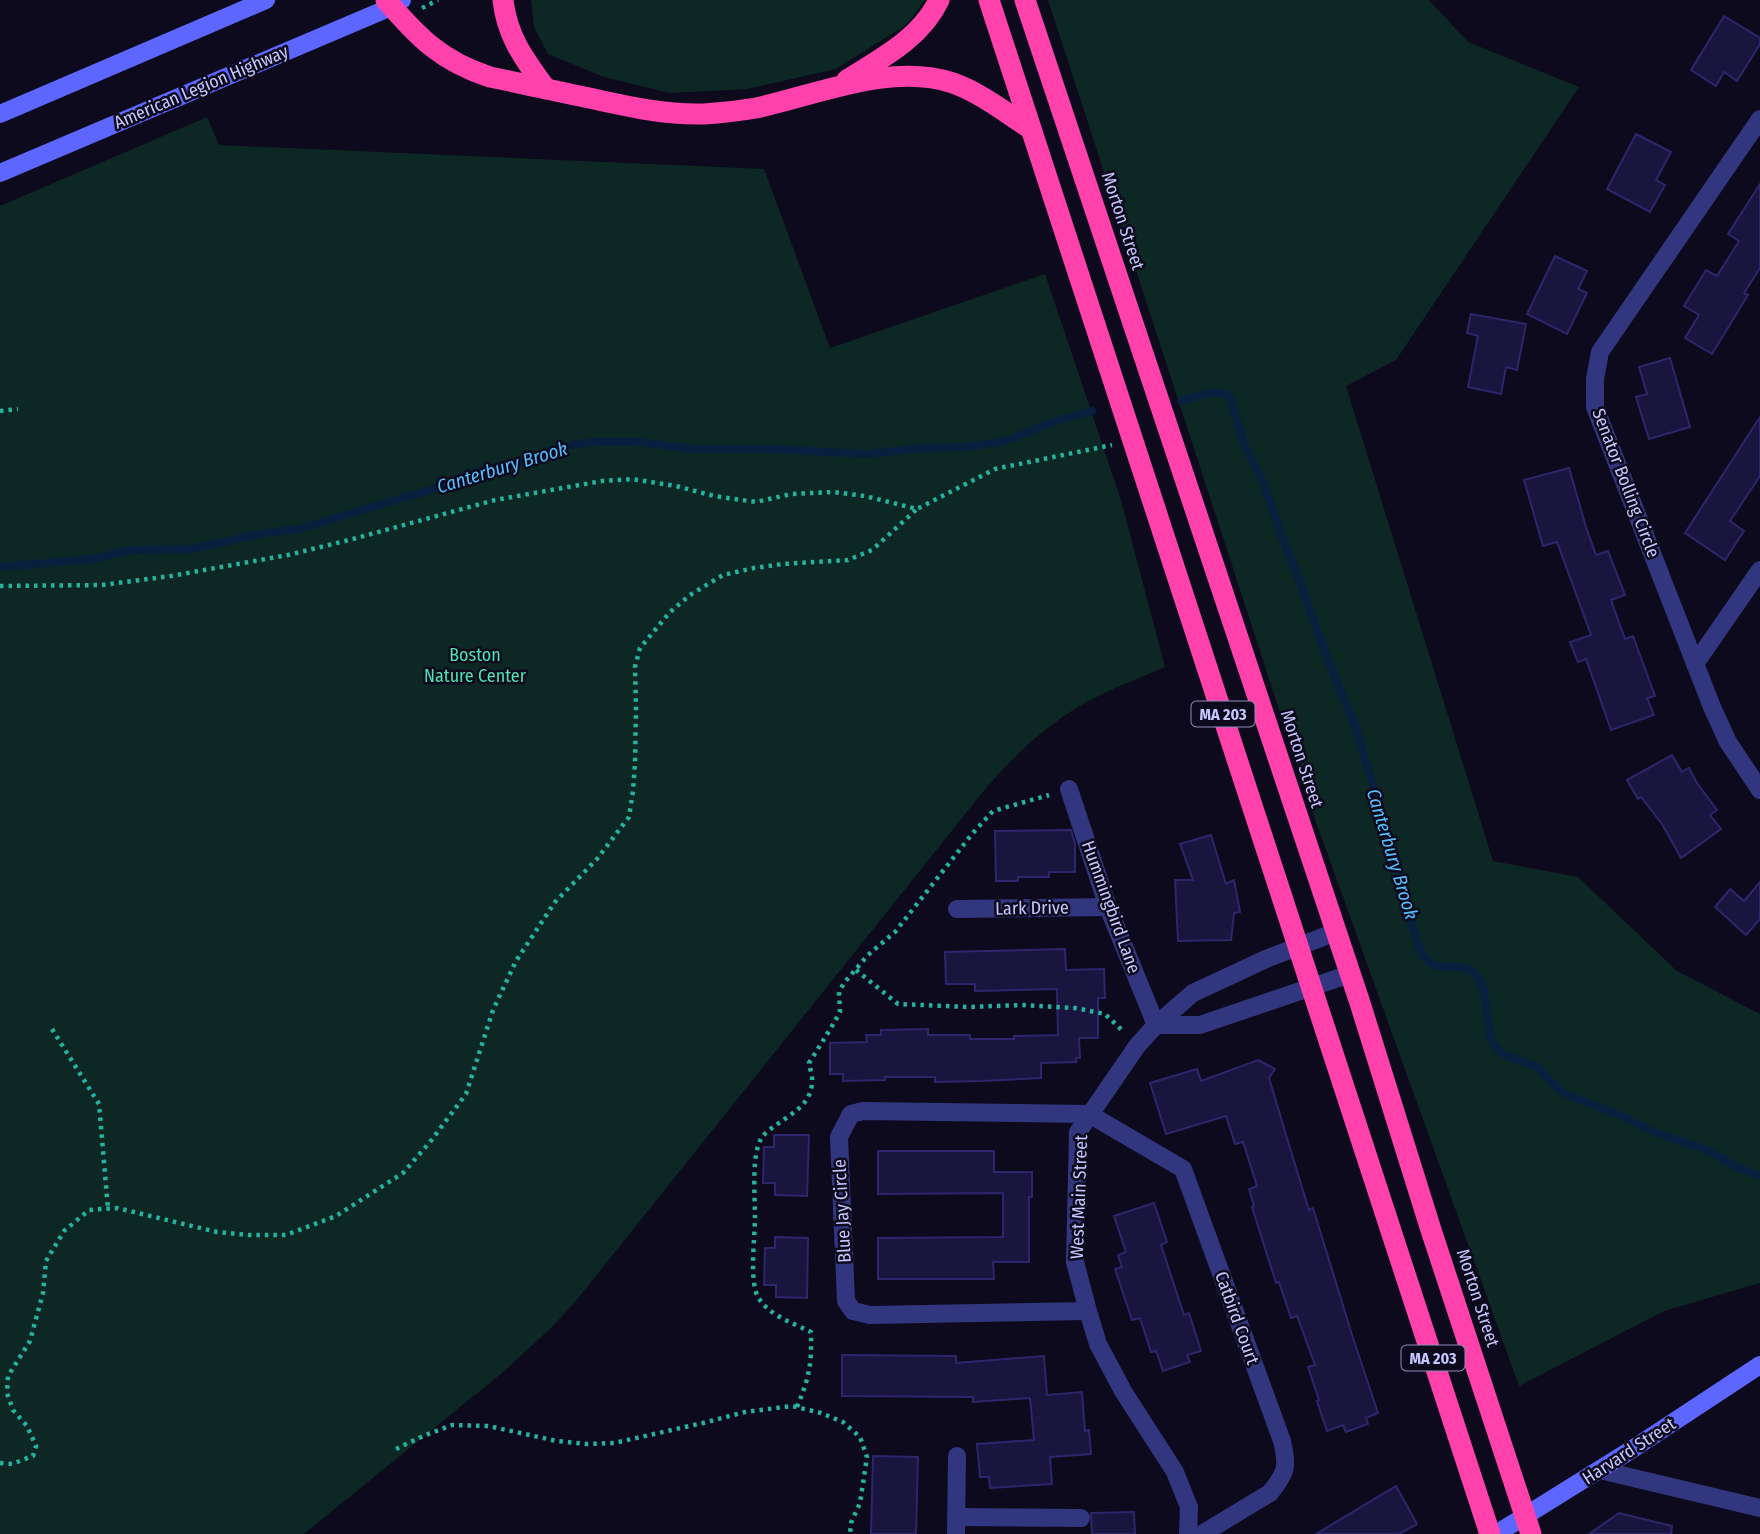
<svg xmlns="http://www.w3.org/2000/svg" width="1760" height="1534" viewBox="0 0 1760 1534" font-family="'Fira Sans Condensed',sans-serif">
  <rect width="100%" height="100%" fill="#0c0a1c"/>
  <!-- green -->
  <g fill="#0d2724">
    <path d="M 531,0 L 925,0 L 906,25 L 836,69 L 747,89 L 670,93 L 604,77 L 548,54 L 534,27 Z"/>
    <path d="M 1048,0 L 1429,0 L 1468,42 L 1579,87 L 1396,360 L 1346,386 L 1493,861 L 1578,877 L 1677,971 L 1760,1014 L 1760,1283 L 1664,1311 L 1519,1386 L 1312,811 Z"/>
    <path d="M 207,117 L 219,145 L 764,169 L 830,348 L 1045,274 L 1121,500 L 1165,667 C 1138,679 1110,689 1085,703 C 1046,725 1015,755 986,788 L 575,1302 L 552,1327 L 502,1373 L 304,1534 L 0,1534 L 0,206 Z"/>
  </g>
  <g fill="none" stroke-linecap="round" stroke-linejoin="round">
    <!-- stream -->
    <g stroke="#08203e" stroke-width="8">
      <path d="M 1181,401 C 1196,398 1216,386 1230,397 L 1244,444 L 1264,484 L 1282,537 L 1295,569 L 1328,660 L 1354,723 L 1393,850 L 1409,915 L 1418,945 L 1424,957 L 1435,966 L 1463,968 L 1471,970 L 1479,978 L 1484,990 L 1490,1035 L 1494,1045 L 1504,1055 L 1536,1066 L 1557,1088 L 1566,1094 L 1619,1115 L 1649,1130 L 1707,1150 L 1738,1168 L 1760,1176"/>
      <path d="M 0,567 L 94,559 L 130,550 L 191,549 L 265,533 L 299,529 L 392,501 L 431,490 L 461,477 L 485,469 L 514,464 L 531,459 L 549,451 L 577,444 L 598,442 L 639,442 L 693,449 L 770,449 L 866,454 L 924,448 L 964,447 L 1001,442 L 1018,436 L 1055,421 L 1092,411"/>
    </g>
  </g>
  <!-- building -->
  <g fill="#1a153e" stroke="#2e266c" stroke-width="2">
    <path d="M 1724,16 L 1760,38 L 1760,44 L 1737,81 L 1724,72 L 1716,86 L 1691,70 Z"/>
    <path d="M 1636,134 L 1671,152 L 1656,180 L 1665,185 L 1650,212 L 1607,189 Z"/>
    <path d="M 1760,184 L 1760,268 L 1744,293 L 1748,295 L 1712,354 L 1685,338 L 1699,315 L 1684,306 L 1706,270 L 1717,276 L 1739,241 L 1728,234 Z"/>
    <path d="M 1555,256 L 1587,271 L 1578,289 L 1587,293 L 1567,334 L 1527,314 Z"/>
    <path d="M 1471,314 L 1526,324 L 1517,370 L 1506,367 L 1501,394 L 1468,387 L 1478,336 L 1467,333 Z"/>
    <path d="M 1670,358 L 1690,427 L 1649,439 L 1636,397 L 1647,394 L 1639,367 Z"/>
    <path d="M 1760,417 L 1760,476 L 1730,521 L 1744,531 L 1725,560 L 1685,533 Z"/>
    <path d="M 1569,468 L 1586,527 L 1596,555 L 1608,551 L 1625,595 L 1611,600 L 1625,639 L 1633,636 L 1655,696 L 1647,698 L 1654,715 L 1611,730 L 1586,659 L 1578,662 L 1570,642 L 1591,635 L 1557,542 L 1543,546 L 1524,480 Z"/>
    <path d="M 1672,755 L 1682,772 L 1689,768 L 1697,783 L 1717,810 L 1710,815 L 1721,829 L 1681,858 L 1662,824 L 1641,797 L 1638,799 L 1627,780 Z"/>
    <path d="M 1071,830 L 1075,843 L 1075,872 L 1049,872 L 1049,877 L 1018,877 L 1018,881 L 996,881 L 995,831 Z"/>
    <path d="M 1211,835 L 1226,884 L 1234,880 L 1240,912 L 1234,913 L 1231,940 L 1178,941 L 1175,880 L 1193,880 L 1180,844 Z"/>
    <path d="M 1760,882 L 1760,919 L 1746,935 L 1715,907 L 1730,889 L 1744,901 Z"/>
    <path d="M 1065,949 L 1066,970 L 1104,969 L 1105,998 L 1098,998 L 1098,1038 L 1079,1038 L 1080,1058 L 1076,1058 L 1076,1062 L 1041,1063 L 1041,1078 L 982,1081 L 935,1082 L 935,1077 L 885,1077 L 885,1080 L 843,1081 L 843,1074 L 830,1074 L 830,1043 L 867,1042 L 866,1035 L 881,1035 L 881,1030 L 928,1029 L 928,1035 L 970,1035 L 970,1039 L 1014,1039 L 1014,1036 L 1058,1035 L 1057,989 L 975,991 L 975,984 L 946,984 L 945,952 Z"/>
    <path d="M 1258,1060 L 1275,1069 L 1269,1078 L 1290,1148 L 1309,1210 L 1313,1208 L 1353,1338 L 1378,1413 L 1366,1418 L 1368,1424 L 1346,1432 L 1343,1425 L 1327,1431 L 1317,1401 L 1319,1400 L 1308,1367 L 1315,1365 L 1297,1316 L 1291,1318 L 1279,1282 L 1276,1283 L 1252,1207 L 1254,1206 L 1249,1189 L 1257,1186 L 1243,1142 L 1235,1144 L 1226,1116 L 1166,1134 L 1150,1083 L 1197,1069 L 1201,1081 Z"/>
    <path d="M 774,1135 L 809,1135 L 807,1196 L 775,1195 L 775,1183 L 763,1183 L 764,1147 L 774,1147 Z"/>
    <path d="M 878,1151 L 994,1151 L 994,1172 L 1032,1172 L 1032,1197 L 1029,1197 L 1029,1262 L 993,1262 L 994,1279 L 878,1279 L 878,1238 L 1003,1237 L 1003,1193 L 878,1194 Z"/>
    <path d="M 1154,1203 L 1167,1242 L 1161,1245 L 1184,1315 L 1189,1313 L 1201,1351 L 1187,1355 L 1190,1362 L 1163,1371 L 1156,1351 L 1151,1352 L 1140,1318 L 1132,1320 L 1115,1269 L 1122,1267 L 1118,1255 L 1126,1252 L 1114,1216 Z"/>
    <path d="M 775,1237 L 808,1238 L 807,1298 L 776,1297 L 776,1285 L 764,1285 L 765,1248 L 775,1248 Z"/>
    <path d="M 842,1355 L 956,1356 L 956,1363 L 1044,1356 L 1047,1395 L 1082,1392 L 1085,1431 L 1089,1430 L 1091,1454 L 1050,1457 L 1052,1484 L 990,1488 L 989,1477 L 980,1477 L 977,1444 L 1034,1440 L 1030,1398 L 973,1402 L 973,1397 L 842,1396 Z"/>
    <path d="M 873,1456 L 918,1457 L 916,1534 L 871,1534 Z"/>
    <path d="M 1396,1486 L 1417,1524 L 1399,1534 L 1316,1534 Z"/>
    <path d="M 1134,1512 L 1135,1534 L 1092,1534 L 1091,1513 Z"/>
    <path d="M 1619,1513 L 1672,1526 L 1671,1534 L 1589,1534 Z"/>
  </g>
  <g fill="none" stroke-linecap="round" stroke-linejoin="round">
    <!-- path -->
    <g stroke="#26b29f" stroke-width="4.5" stroke-dasharray="3.5 5" stroke-linecap="butt">
      <path d="M 422,8 L 438,0"/>
      <path d="M 0,411 L 18,409"/>
      <path d="M 0,586 L 102,585 L 171,576 L 288,555 L 353,539 L 495,500 L 602,481 L 632,479 L 676,486 L 714,496 L 756,502 L 791,494 L 833,492 L 865,496 L 917,509 L 995,469 L 1112,445"/>
      <path d="M 856,970 L 898,1004 L 969,1007 L 1021,1005 L 1075,1008 L 1105,1014 L 1124,1032"/>
      <path d="M 52,1029 L 99,1104 L 108,1209"/>
      <path d="M 797,1407 C 809,1378 812,1364 811,1332 C 793,1323 768,1315 758,1297 C 749,1281 755,1236 755,1217 C 755,1196 751,1154 762,1137 C 766,1132 773,1127 779,1123 C 793,1113 810,1104 812,1084 C 813,1077 810,1069 809,1063 L 831,1028 L 840,1012 L 839,992 L 844,983 L 868,955 L 895,932 L 972,834 L 993,811 L 1049,795"/>
      <path d="M 396,1449 L 423,1436 L 452,1425 L 488,1426 L 557,1441 L 587,1444 L 614,1443 L 703,1423 L 745,1412 L 792,1406 L 821,1413 L 843,1422 L 860,1437 L 867,1457 L 860,1503 L 851,1523 L 850,1534"/>
      <path d="M 0,1463 L 12,1464 L 33,1456 L 36,1446 L 27,1426 L 13,1410 L 7,1393 L 8,1376 L 30,1341 L 43,1293 L 46,1261 L 64,1231 L 89,1210 L 117,1208 L 217,1232 L 249,1235 L 286,1235 L 336,1216 L 403,1173 L 430,1142 L 466,1094 L 493,1010 L 516,961 L 555,902 L 597,859 L 629,817 L 633,791 L 635,763 L 636,707 L 635,667 L 640,648 L 670,612 L 690,595 L 723,575 L 754,568 L 783,564 L 848,560 L 872,550 L 917,509"/>
    </g>
    <!-- street -->
    <g stroke="#32367e" stroke-width="18">
      <path d="M 1760,119 L 1600,352 L 1595,379 L 1595,407 L 1712,707 L 1728,742 L 1760,790"/>
      <path d="M 1695,664 L 1760,570"/>
      <path d="M 1069,789 L 1108,907 L 1156,1025"/>
      <path d="M 957,909 L 1108,907"/>
      <path d="M 1156,1025 L 1200,1025 L 1350,974"/>
      <path d="M 1088,1311 L 870,1315 L 853,1311 L 846,1301 L 839,1137 L 851,1114 L 863,1111 L 1089,1114 L 1183,1169 L 1282,1441 C 1288,1466 1287,1472 1270,1493 L 1202,1534"/>
      <path d="M 1600,1470 L 1760,1508"/>
      <path d="M 957,1517 L 1081,1518"/>
      <path d="M 956,1534 L 957,1456"/>
      <path d="M 1188,1534 L 1189,1507 L 1175,1472 L 1123,1391 L 1098,1344 L 1088,1311 L 1075,1262 L 1078,1132 L 1137,1046 L 1156,1025 L 1193,993 L 1266,959 L 1336,932"/>
    </g>
    <!-- secondary -->
    <g stroke="#5d66ff" stroke-width="18">
      <path d="M 0,114 L 266,0"/>
      <path d="M 0,173 L 384,10 L 402,0"/>
      <path d="M 1496,1534 L 1631,1450 L 1760,1365"/>
    </g>
    <!-- highway -->
    <g stroke="#ff41ab" stroke-width="21">
      <path d="M 386,0 C 419,38 441,61 490,77 C 525,84 559,92 594,99 C 630,107 666,115 704,114 C 721,113 739,111 756,108 C 817,95 891,62 953,83 C 981,93 1006,113 1031,129"/>
      <path d="M 503,0 C 507,37 525,60 546,89"/>
      <path d="M 989,0 L 1490,1534"/>
      <path d="M 1025,0 L 1360,1003 L 1431,1230 L 1531,1534"/>
      <path d="M 847,80 C 882,58 921,38 939,0"/>
    </g>
  </g>
  <g text-anchor="middle" stroke-width="5" stroke-linejoin="round" paint-order="stroke">
    <!-- shield labels -->
    <g fill="#0c0a1c" stroke="#8f8ebb" stroke-width="2">
      <rect x="1191.5" y="701.5" width="63" height="25" rx="5"/>
      <rect x="1401.5" y="1345.5" width="63" height="25" rx="5"/>
    </g>
    <g font-size="16" font-weight="bold" fill="#c7c6ff">
      <text x="1223" y="720">MA 203</text>
      <text x="1433" y="1364">MA 203</text>
    </g>
    <!-- street labels -->
    <g font-size="18" fill="#c7c6ff" stroke="#0c0a1c">
      <text transform="translate(201 87) rotate(-23)" y="6">American Legion Highway</text>
      <text transform="translate(1123 221) rotate(72)" y="6">Morton Street</text>
      <text transform="translate(1626 483) rotate(69)" y="6">Senator Bolling Circle</text>
      <text transform="translate(1302 759) rotate(72)" y="6">Morton Street</text>
      <text transform="translate(1111 907) rotate(70)" y="6">Hummingbird Lane</text>
      <text transform="translate(1032 908) rotate(-1)" y="6">Lark Drive</text>
      <text transform="translate(1079 1197) rotate(-88)" y="6">West Main Street</text>
      <text transform="translate(842 1211) rotate(-93)" y="6">Blue Jay Circle</text>
      <text transform="translate(1478 1298) rotate(72)" y="6">Morton Street</text>
      <text transform="translate(1237 1318) rotate(70)" y="6">Catbird Court</text>
      <text transform="translate(1629 1451) rotate(-33)" y="6">Harvard Street</text>
    </g>
    <!-- park labels -->
    <g font-size="18" fill="#4de4b2" stroke="#0c0a1c">
      <text x="475" y="661">Boston<tspan x="475" dy="21">Nature Center</tspan></text>
    </g>
    <!-- water labels -->
    <g font-size="19" font-style="italic" fill="#54beff" stroke="#0c0a1c">
      <text transform="translate(502 467) rotate(-17)" y="7">Canterbury Brook</text>
      <text transform="translate(1393 854) rotate(73)" y="7">Canterbury Brook</text>
    </g>
  </g>
</svg>
